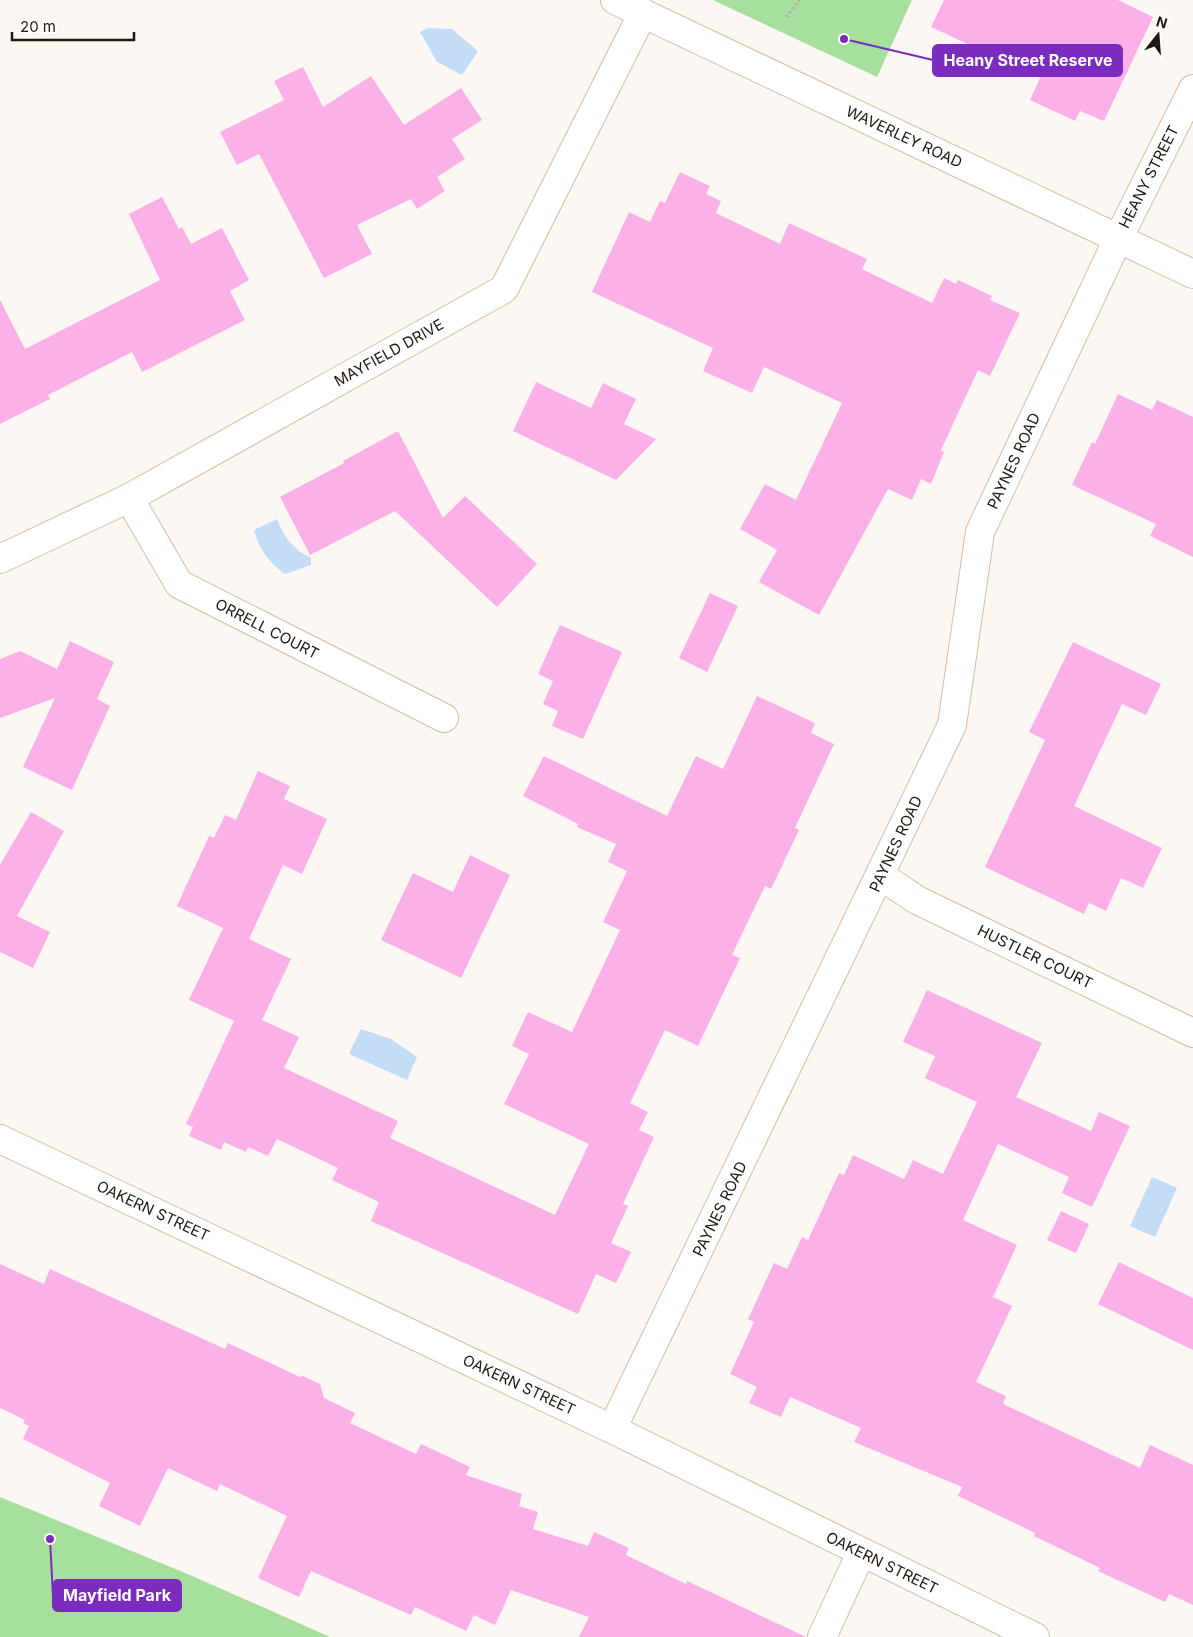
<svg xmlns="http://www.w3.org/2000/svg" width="1193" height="1637" viewBox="0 0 1193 1637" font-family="Inter,sans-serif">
  <rect width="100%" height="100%" fill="#fcf7f2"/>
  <!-- green -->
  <g fill="#a7df9d">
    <path d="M 713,0 L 912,0 L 877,77 Z"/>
    <path d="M 0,1497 L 190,1575 L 330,1637 L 0,1637 Z"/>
  </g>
  <!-- water -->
  <g fill="#c2ddf5">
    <path d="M 428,28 L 452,29 L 478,51 L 462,75 L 437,62 L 420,32 Z"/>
    <path d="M 277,519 C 284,537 293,550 311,558 L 311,565 L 285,574 C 268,562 260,550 254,530 Z"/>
    <path d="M 361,1029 L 391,1039 L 417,1057 L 407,1080 L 349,1054 Z"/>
    <path d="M 1152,1177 L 1177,1188 L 1155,1237 L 1130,1226 Z"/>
  </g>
  <!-- building -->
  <g fill="#fbb1e8">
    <path d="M 944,0 L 1118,0 L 1153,17 L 1104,121 L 1080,111 L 1075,121 L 1030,100 L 1040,78 L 931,27 Z"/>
    <path d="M 303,67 L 323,107 L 371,76 L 404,125 L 461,88 L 482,120 L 452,139 L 465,159 L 437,177 L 445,191 L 417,209 L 411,199 L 357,225 L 372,254 L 324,278 L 259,154 L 237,165 L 220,132 L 284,100 L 274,81 Z"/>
    <path d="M 680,172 L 710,186 L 706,194 L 721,201 L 716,213 L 780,244 L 789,223 L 867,259 L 862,269 L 932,303 L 944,278 L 956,284 L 958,280 L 992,296 L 990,300 L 1020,313 L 990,376 L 978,370 L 941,450 L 944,452 L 931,484 L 921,479 L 912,500 L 888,489 L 819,615 L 759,582 L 777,550 L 740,529 L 765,484 L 796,500 L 842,403 L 764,367 L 752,393 L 703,371 L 713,348 L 592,292 L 629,212 L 650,222 L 660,201 L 665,203 Z"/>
    <path d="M 162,197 L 179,229 L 182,227 L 191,244 L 222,228 L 249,280 L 230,291 L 245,320 L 142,372 L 132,352 L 48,395 L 50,399 L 0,424 L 0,300 L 25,349 L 160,280 L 129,214 Z"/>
    <path d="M 536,382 L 591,408 L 603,383 L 636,399 L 624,424 L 656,439 L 616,480 L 513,431 Z"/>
    <path d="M 1118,394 L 1152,410 L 1157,400 L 1193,417 L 1193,557 L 1150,536 L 1156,524 L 1072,485 L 1092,442 L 1095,444 Z"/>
    <path d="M 398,431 L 443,518 L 465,496 L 537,564 L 497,607 L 395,511 L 310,555 L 280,497 L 344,463 L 343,461 Z"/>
    <path d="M 710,593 L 738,606 L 707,672 L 679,658 Z"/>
    <path d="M 560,625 L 622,652 L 583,739 L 552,726 L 558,711 L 543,704 L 553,681 L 538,674 Z"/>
    <path d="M 70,641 L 114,662 L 97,699 L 110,706 L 72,790 L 23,767 L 55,698 L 0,718 L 0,659 L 20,651 L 57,669 Z"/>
    <path d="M 1073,642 L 1161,684 L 1146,715 L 1122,704 L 1074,806 L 1162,848 L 1143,888 L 1121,878 L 1106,911 L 1089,903 L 1084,914 L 985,867 L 1045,740 L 1029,732 Z"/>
    <path d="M 757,696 L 815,723 L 811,733 L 834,744 L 795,828 L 799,830 L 771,889 L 765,886 L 732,955 L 740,958 L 698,1046 L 665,1030 L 630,1103 L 648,1112 L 639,1130 L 654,1137 L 623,1204 L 628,1206 L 611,1243 L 631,1252 L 616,1283 L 596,1274 L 578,1314 L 371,1221 L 379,1202 L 332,1180 L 338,1168 L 277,1139 L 268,1156 L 248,1147 L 246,1152 L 224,1142 L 221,1150 L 189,1136 L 193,1127 L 186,1124 L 234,1021 L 189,1000 L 223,928 L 177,906 L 209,836 L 214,838 L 225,815 L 236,820 L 258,771 L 290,786 L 284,799 L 327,819 L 302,874 L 283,865 L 249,939 L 291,959 L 262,1020 L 299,1037 L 284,1068 L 398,1121 L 390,1138 L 555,1215 L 589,1144 L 504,1104 L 529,1054 L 512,1046 L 528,1012 L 572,1032 L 620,930 L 603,922 L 627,871 L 608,862 L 616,844 L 577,827 L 578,824 L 523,796 L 544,756 L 667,816 L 696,756 L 723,769 Z"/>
    <path d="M 31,812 L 64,831 L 17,916 L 50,932 L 33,968 L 0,952 L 0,865 Z"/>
    <path d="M 470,855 L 510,875 L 461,978 L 381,940 L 413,873 L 453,892 Z"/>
    <path d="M 927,990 L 1042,1043 L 1016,1097 L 1091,1131 L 1099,1112 L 1130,1126 L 1092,1207 L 1062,1193 L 1069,1177 L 998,1144 L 963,1220 L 1017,1245 L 993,1297 L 1012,1306 L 976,1382 L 1006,1396 L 1003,1404 L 1140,1468 L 1150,1445 L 1193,1465 L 1193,1605 L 1169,1594 L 1165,1602 L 1098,1571 L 1100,1568 L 1034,1536 L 1035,1533 L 958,1496 L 962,1487 L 854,1442 L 861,1428 L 790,1397 L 781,1417 L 749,1403 L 757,1387 L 730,1374 L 754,1322 L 748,1319 L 774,1263 L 787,1269 L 802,1237 L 808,1240 L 839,1173 L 844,1175 L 853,1155 L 904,1179 L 913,1160 L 943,1174 L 977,1102 L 925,1078 L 935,1056 L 903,1042 Z"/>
    <path d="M 1061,1211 L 1089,1224 L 1076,1253 L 1047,1240 Z"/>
    <path d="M 1119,1262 L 1193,1298 L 1193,1350 L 1098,1304 Z"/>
    <path d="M 0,1264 L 44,1284 L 50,1269 L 225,1349 L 228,1343 L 300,1377 L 303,1376 L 320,1384 L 324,1398 L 355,1413 L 350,1423 L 416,1454 L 421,1444 L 470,1467 L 466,1475 L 522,1494 L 519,1506 L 538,1512 L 533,1529 L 588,1546 L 594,1532 L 629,1548 L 626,1555 L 686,1584 L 687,1581 L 806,1637 L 579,1637 L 589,1617 L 511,1590 L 495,1625 L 474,1615 L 466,1631 L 415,1607 L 411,1615 L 311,1571 L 299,1597 L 258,1578 L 287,1516 L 220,1484 L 217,1491 L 168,1468 L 140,1526 L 99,1506 L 110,1483 L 23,1439 L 29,1426 L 23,1423 L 25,1420 L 0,1408 Z"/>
  </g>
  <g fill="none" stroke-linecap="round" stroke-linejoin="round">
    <defs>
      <g id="minor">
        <path d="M 129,498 L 179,584 L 444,718"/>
        <path d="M 0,559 L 129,498 L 504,289 L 643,13"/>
        <path d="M 881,876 L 917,900 L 1193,1033"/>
        <path d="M 0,1139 L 612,1429 L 1035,1637"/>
        <path d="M 612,1429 L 952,725 L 980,532 L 1118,239"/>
        <path d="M 822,1637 L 861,1553"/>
      </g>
      <path id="tertiary" d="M 1118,239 L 1193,89"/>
      <path id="primary" d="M 615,0 L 1193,274"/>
    </defs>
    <!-- minor casing -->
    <use href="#minor" stroke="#d3bea4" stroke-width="30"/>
    <!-- tertiary casing -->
    <use href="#tertiary" stroke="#d3bea4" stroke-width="30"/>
    <!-- primary casing -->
    <use href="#primary" stroke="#d3bea4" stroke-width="30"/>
    <!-- path -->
    <path stroke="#b5afa9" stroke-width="3" stroke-dasharray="2.5 2.5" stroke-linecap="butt" d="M 786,17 L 800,0"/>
    <!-- minor -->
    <use href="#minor" stroke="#fff" stroke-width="28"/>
    <!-- tertiary -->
    <use href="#tertiary" stroke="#fff" stroke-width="28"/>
    <!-- primary -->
    <use href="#primary" stroke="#fff" stroke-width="28"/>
  </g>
  <g text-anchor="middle" stroke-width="5" stroke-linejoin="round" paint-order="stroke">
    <!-- street labels -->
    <g font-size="15" fill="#20180f" stroke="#fff">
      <text transform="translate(904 137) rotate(25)" y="5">WAVERLEY ROAD</text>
      <text transform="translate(1149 177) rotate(-63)" y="5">HEANY STREET</text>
      <text transform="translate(389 353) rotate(-29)" y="5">MAYFIELD DRIVE</text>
      <text transform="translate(1014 461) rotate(-65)" y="5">PAYNES ROAD</text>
      <text transform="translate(267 629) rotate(27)" y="5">ORRELL COURT</text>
      <text transform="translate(896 844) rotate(-65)" y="5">PAYNES ROAD</text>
      <text transform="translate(1035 957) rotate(26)" y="5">HUSTLER COURT</text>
      <text transform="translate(720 1209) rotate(-64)" y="5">PAYNES ROAD</text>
      <text transform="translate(153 1211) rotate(25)" y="5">OAKERN STREET</text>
      <text transform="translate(519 1385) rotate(25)" y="5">OAKERN STREET</text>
      <text transform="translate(882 1563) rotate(26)" y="5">OAKERN STREET</text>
    </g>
  </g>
  <!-- callouts -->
  <path fill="none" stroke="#7b2cbf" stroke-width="2" d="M844 39L933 60M50 1539L53 1596"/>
  <g fill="#7b2cbf" stroke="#fff" stroke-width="2">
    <circle cx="844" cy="39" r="5"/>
    <circle cx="50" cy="1539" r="5"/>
  </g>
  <g fill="#7b2cbf" stroke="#7b2cbf" stroke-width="2">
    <rect x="933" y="45" width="189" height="31" rx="5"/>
    <rect x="53" y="1580" width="128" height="31" rx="5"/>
  </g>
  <g font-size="16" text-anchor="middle" font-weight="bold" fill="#fff">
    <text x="1028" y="66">Heany Street Reserve</text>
    <text x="117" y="1601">Mayfield Park</text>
  </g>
  <!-- north arrow -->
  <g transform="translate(1158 35) rotate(17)" stroke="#ffffff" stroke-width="4" paint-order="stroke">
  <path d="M0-4L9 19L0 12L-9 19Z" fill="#20180f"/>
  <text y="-8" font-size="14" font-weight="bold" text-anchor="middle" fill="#20180f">N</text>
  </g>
  <!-- scale -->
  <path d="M12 32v8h122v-8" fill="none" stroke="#20180f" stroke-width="2.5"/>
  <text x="20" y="32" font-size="15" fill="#20180f" stroke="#ffffff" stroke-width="4" paint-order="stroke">20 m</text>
</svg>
